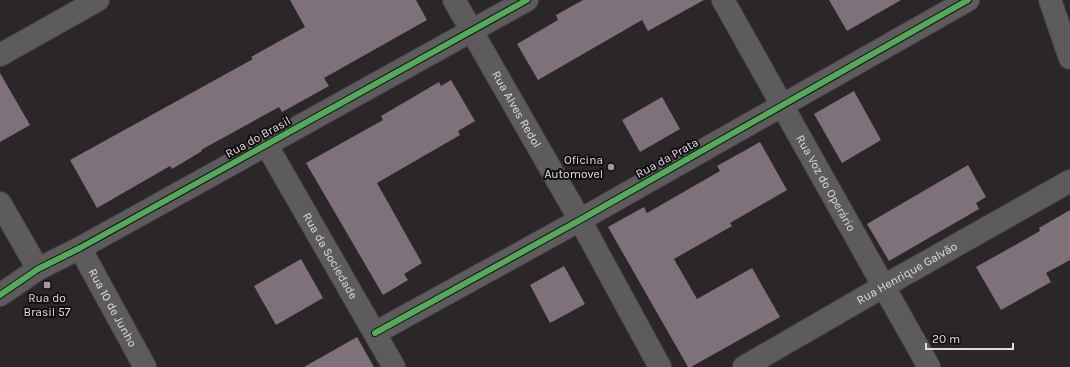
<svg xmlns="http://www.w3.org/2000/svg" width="1070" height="367" viewBox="0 0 1070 367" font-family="Karla,sans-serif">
  <rect width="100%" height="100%" fill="#2b2629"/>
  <!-- building -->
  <g fill="#7e7179">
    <path d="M 290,0 L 416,0 L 427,20 L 324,78 L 329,86 L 282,112 L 279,107 L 201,150 L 202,151 L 172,169 L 170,166 L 97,208 L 70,160 L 253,59 L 251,57 L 305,27 Z"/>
    <path d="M 583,0 L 704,0 L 648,31 L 642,20 L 538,80 L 517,44 L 558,20 L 556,15 Z"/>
    <path d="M 829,0 L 901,0 L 847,31 Z"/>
    <path d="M 0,73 L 30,125 L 0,142 Z"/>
    <path d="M 451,80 L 475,121 L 458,131 L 460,135 L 377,183 L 422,263 L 404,274 L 408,280 L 383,295 L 306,163 L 383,120 L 381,116 L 439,82 L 441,86 Z"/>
    <path d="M 854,91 L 881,140 L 842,163 L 814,114 Z"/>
    <path d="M 662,97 L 680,129 L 640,152 L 622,120 Z"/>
    <path d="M 760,142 L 787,190 L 730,223 L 732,226 L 674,259 L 697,299 L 752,268 L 780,317 L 691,367 L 688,367 L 608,227 L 644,207 L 647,213 L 720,171 L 717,166 Z"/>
    <path d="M 968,165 L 986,197 L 976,203 L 979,209 L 889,261 L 867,224 Z"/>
    <path d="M 1070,210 L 1070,260 L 1046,273 L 1051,282 L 1001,310 L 976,267 L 1040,231 L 1039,228 Z"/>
    <path d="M 301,259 L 323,298 L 276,325 L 254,286 Z"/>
    <path d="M 564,266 L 585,304 L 550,323 L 530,285 Z"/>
    <path d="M 357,337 L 374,367 L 304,367 Z"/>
  </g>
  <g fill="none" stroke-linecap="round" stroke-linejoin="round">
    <defs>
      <g id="minor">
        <path id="s1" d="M 454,0 L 580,220 L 660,367"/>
        <path id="s2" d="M 723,0 L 929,367"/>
        <path d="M 1050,0 L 1070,58"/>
        <path d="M 0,55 L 98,0"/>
        <path id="s3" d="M 266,144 L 394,367"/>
        <path d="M 0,203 L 38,269"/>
        <path id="s4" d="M 80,248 L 145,367"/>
        <path d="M 0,295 L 38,269 L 80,248 L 527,0"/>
        <path d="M 375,333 L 580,220 L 968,0"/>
        <path id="s5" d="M 744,367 L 884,286 L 1070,181"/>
      </g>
    </defs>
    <!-- minor casing -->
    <use href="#minor" stroke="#484446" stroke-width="24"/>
    <!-- minor -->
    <use href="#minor" stroke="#5e5b5d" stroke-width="22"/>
    <defs>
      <g id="cycleway">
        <path d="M 0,295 L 38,269 L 80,248 L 527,0"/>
        <path d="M 375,333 L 580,220 L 968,0"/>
      </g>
    </defs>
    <!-- cycleway casing -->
    <use href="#cycleway" stroke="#120e11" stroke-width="8"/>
    <!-- cycleway -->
    <use href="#cycleway" stroke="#51ab58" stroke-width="6"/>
  </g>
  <!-- markers -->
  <g fill="#a19b9e" stroke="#120e11" stroke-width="1.5">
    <circle cx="611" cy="167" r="4"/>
    <rect x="43" y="281" width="8" height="8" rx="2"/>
  </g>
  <g text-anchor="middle" stroke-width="4" stroke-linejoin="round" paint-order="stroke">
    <!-- street labels -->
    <g font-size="12" fill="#e0dadd" stroke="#120e11">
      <text dy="4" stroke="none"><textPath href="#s1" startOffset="126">Rua Alves Redol</textPath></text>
      <text transform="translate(258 137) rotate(-29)" y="4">Rua do Brasil</text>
      <text transform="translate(667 158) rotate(-29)" y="4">Rua da Prata</text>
      <text dy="4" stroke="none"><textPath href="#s2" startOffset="210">Rua Voz do Operário</textPath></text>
      <text dy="4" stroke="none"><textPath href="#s3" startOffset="129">Rua da Sociedade</textPath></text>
      <text dy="4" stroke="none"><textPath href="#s5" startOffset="188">Rua Henrique Galvão</textPath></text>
      <text dy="4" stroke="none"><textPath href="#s4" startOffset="68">Rua 10 de Junho</textPath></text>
    </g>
    <!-- poi labels -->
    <g font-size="12" fill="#e0dadd" stroke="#120e11" text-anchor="end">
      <text x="603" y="164">Oficina<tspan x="603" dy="14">Automovel</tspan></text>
      <text x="47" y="302" text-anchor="middle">Rua do<tspan x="47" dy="14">Brasil 57</tspan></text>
    </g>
  </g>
  <!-- scale -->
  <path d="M926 343v6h87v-6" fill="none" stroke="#e0dadd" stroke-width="2"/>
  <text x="932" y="343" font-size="12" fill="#e0dadd" stroke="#120e11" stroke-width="3" paint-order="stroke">20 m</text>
</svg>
